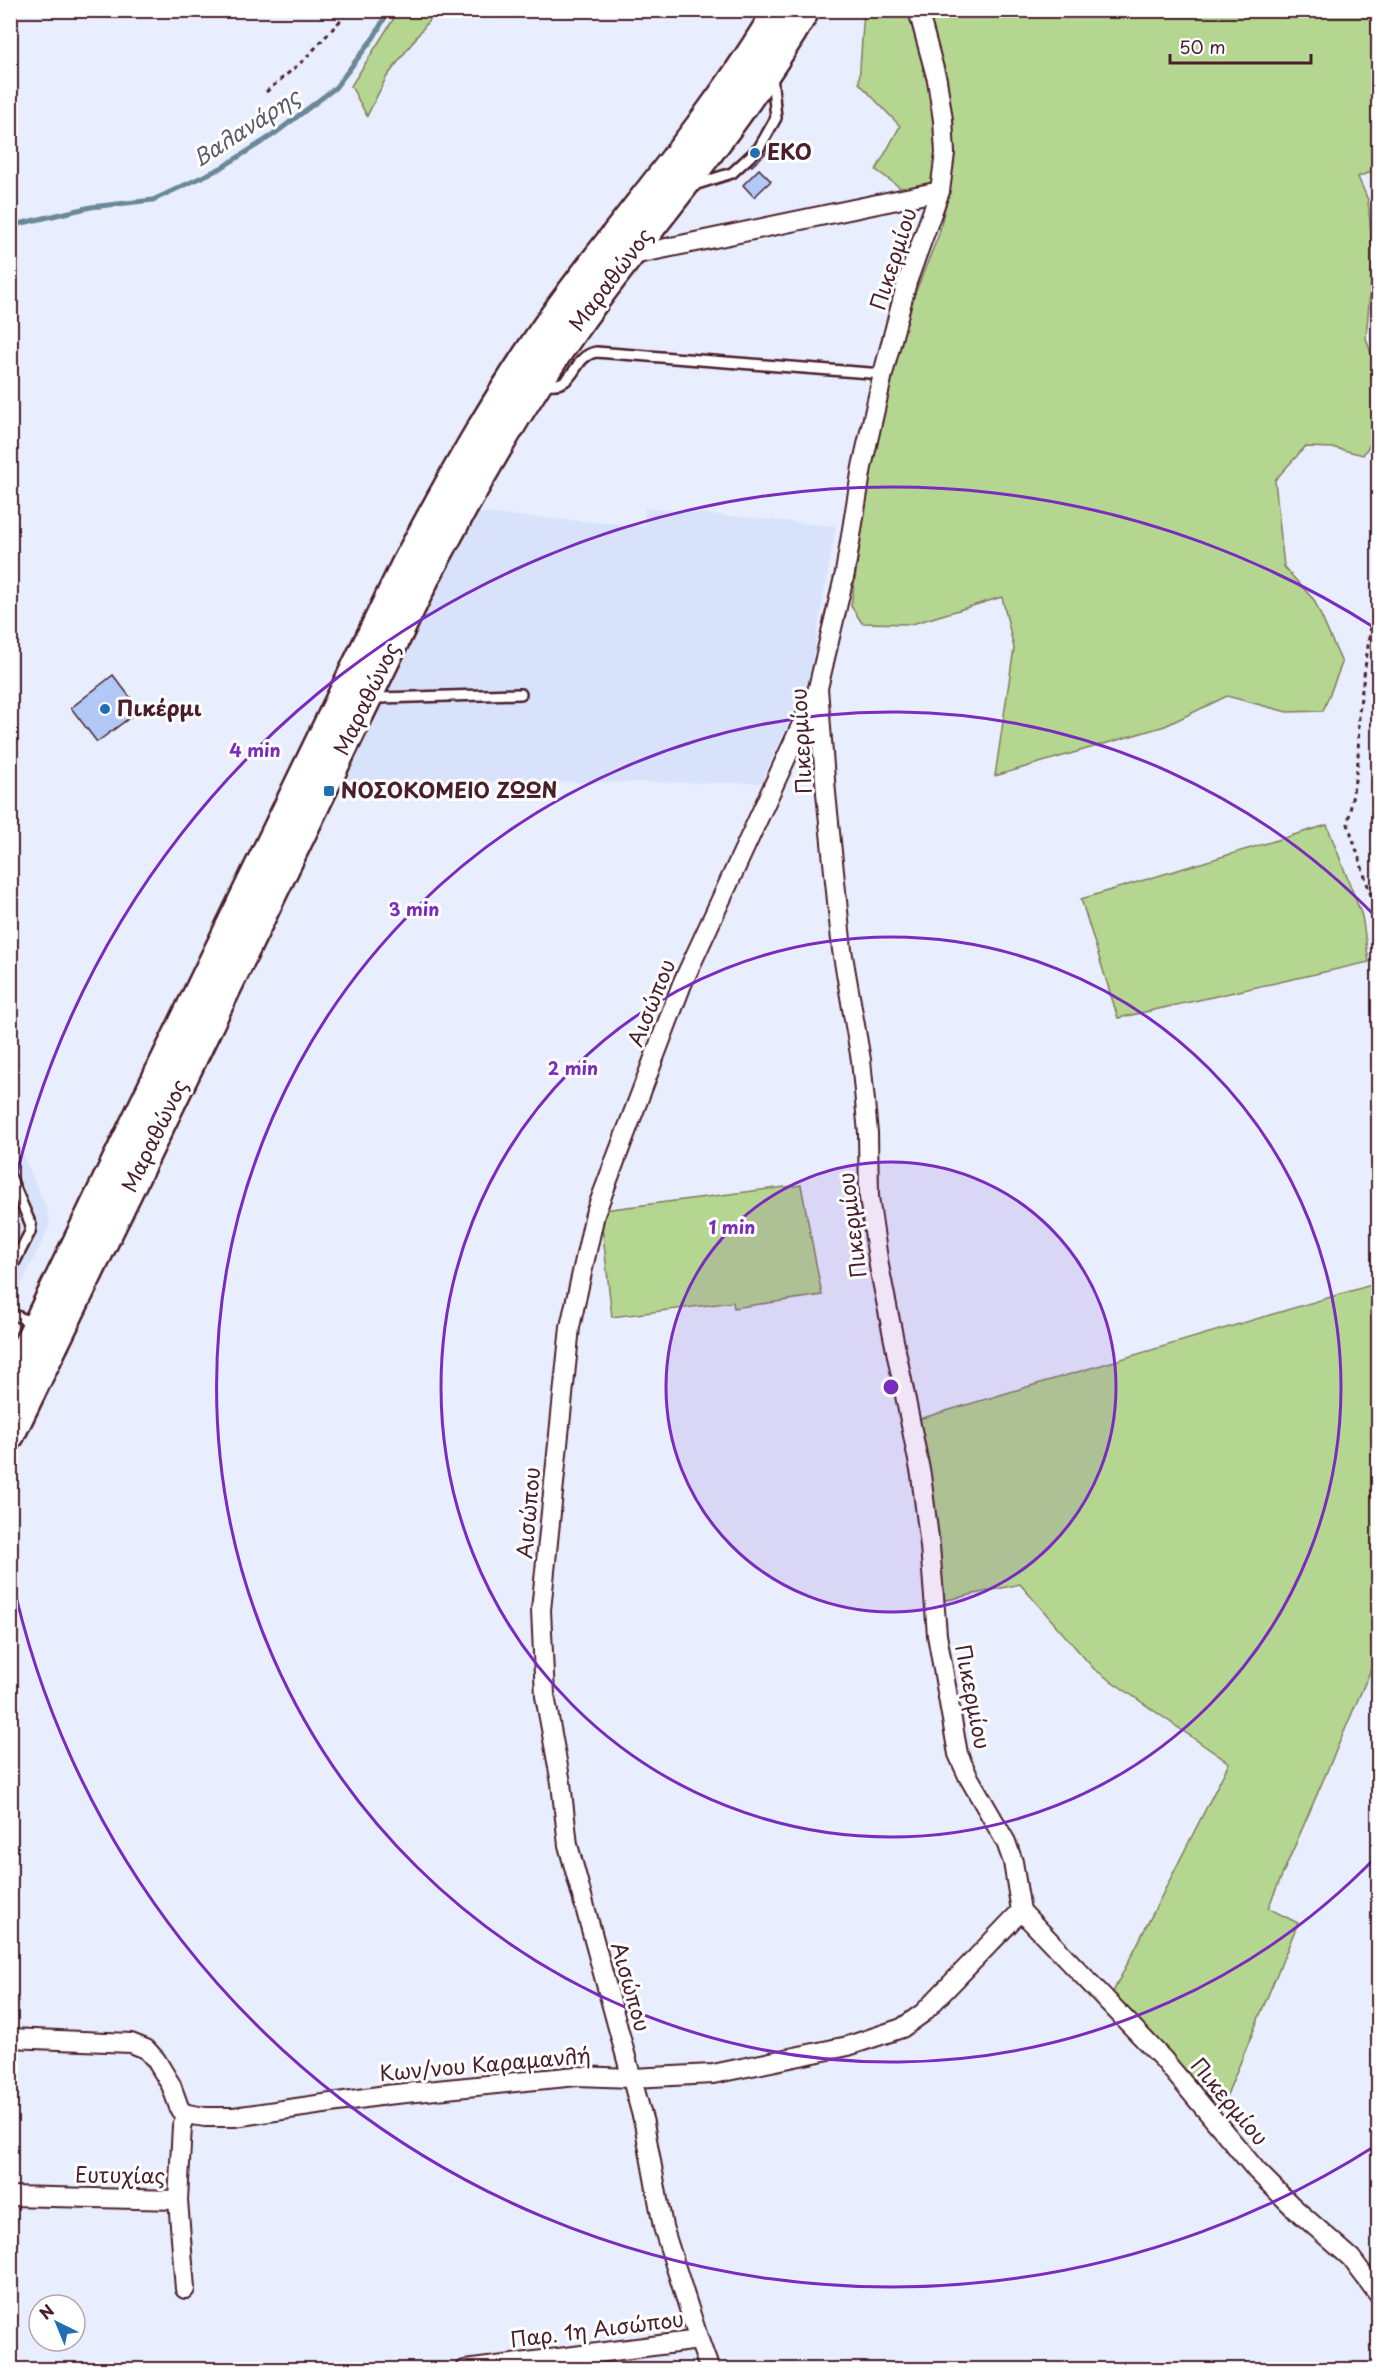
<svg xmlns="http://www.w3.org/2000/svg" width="1389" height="2380" viewBox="0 0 1389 2380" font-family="'Playpen Sans',sans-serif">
  <rect width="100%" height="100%" fill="#e8eefd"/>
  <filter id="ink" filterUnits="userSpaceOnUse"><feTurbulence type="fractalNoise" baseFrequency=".0167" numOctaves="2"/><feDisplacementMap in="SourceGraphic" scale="12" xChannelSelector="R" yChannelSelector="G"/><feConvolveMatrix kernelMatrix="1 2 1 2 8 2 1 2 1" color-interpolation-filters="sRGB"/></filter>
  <g filter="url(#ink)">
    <!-- built -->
    <g fill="#d8e3fb">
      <path d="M 645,508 L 836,526 L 809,680 L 761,783 L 335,781 L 470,512 L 644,526 Z"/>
      <path d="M 10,1125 L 48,1212 L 50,1225 L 11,1306 Z"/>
    </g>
    <!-- green -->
    <g fill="#b5d690" stroke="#807a5e" stroke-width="1.5">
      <path d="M 399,10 L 436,11 L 386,78 L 367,116 L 351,86 Z"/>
      <path d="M 864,11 L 1378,11 L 1378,169 L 1358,177 L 1368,200 L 1373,258 L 1366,338 L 1378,375 L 1378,433 L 1363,455 L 1335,448 L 1305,447 L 1275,480 L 1284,567 L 1314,600 L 1342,663 L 1323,711 L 1287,712 L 1227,696 L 1165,726 L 995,776 L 1014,648 L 1002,597 L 912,624 L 862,623 L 851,606 L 876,436 L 909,308 L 939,234 L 949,189 L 901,188 L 876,170 L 900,126 L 859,83 Z"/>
      <path d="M 1327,825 L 1362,916 L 1369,962 L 1118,1018 L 1081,899 Z"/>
      <path d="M 801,1185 L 822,1295 L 734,1308 L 733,1302 L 612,1317 L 601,1217 L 604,1210 Z"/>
      <path d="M 1378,1283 L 1378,1653 L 1268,1908 L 1298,1923 L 1219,2114 L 1111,1996 L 1229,1763 L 1094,1669 L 1020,1584 L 942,1601 L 919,1419 Z"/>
    </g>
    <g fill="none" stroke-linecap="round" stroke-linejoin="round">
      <!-- stream -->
      <path stroke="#6b8898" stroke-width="5" d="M 10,226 L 91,207 L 153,200 L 221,168 L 273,135 L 335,88 L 374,37 L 389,10"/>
    </g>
    <!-- building -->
    <g fill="#b2c8f7" stroke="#4a1f2b" stroke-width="1.5">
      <path d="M 758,141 L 768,151 L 752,166 L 742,156 Z"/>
      <path d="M 759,169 L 771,181 L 754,197 L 743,185 Z"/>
      <path d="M 113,675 L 140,710 L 97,742 L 71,708 Z"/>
    </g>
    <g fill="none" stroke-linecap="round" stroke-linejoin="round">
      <defs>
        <g id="service">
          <path d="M 694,185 L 732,173 L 759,148 L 776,118 L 772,75"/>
          <path d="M 544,383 C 578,391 570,357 596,352 L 883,374"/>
          <path d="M 371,696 L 380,698 L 521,694"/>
          <path d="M 10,1176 L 31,1225 L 30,1232 L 10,1271"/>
          <path d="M 10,1313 L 35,1324"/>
        </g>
        <g id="minor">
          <path d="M 918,10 L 937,80 L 943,120 L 945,153 L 940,191 L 907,282 L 883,374 L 862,467 L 845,573 L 818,688 L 826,793 L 842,950 L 861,1060 L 868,1133 L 869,1197 L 879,1266 L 921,1475 L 930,1546 L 937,1635 L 958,1754 L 968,1776 L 1006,1842 L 1013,1862 L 1021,1911 L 1163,2059 L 1257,2171 L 1293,2207 L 1351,2258 L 1378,2294"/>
          <path d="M 628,256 L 940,191"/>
          <path d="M 10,2038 L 131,2043 L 146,2049 L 156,2060 L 171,2085 L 180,2110 L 187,2114 L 205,2117 L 234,2117 L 386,2095 L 577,2076 L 632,2078 L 713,2074 L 848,2046 L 902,2028 L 923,2013 L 1021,1911"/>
          <path d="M 10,2196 L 178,2200"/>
          <path d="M 185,2289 L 178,2200 L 182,2126 L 187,2114"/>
          <path d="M 465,2370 L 699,2340"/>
          <path d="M 710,2370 L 699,2340 L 663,2227 L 644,2123 L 568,1845 L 561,1783 L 545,1696 L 541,1610 L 570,1327 L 595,1214 L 682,984 L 818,689"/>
        </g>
        <g id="primary">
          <path d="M 10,1381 L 405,566 C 452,477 501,390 560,308 C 632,209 716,117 778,10"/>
          <path d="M 10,1435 L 426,576 C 472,489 520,404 578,323 C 654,218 740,123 805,10"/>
        </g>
      </defs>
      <!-- service casing -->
      <use href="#service" stroke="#4a1f2b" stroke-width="14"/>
      <!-- minor casing -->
      <use href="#minor" stroke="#4a1f2b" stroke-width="22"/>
      <!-- primary casing -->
      <use href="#primary" stroke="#4a1f2b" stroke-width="33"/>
      <!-- path -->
      <g stroke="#4a1f2b" stroke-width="3" stroke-dasharray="4.5 4.5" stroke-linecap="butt">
        <path d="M 266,92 L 305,59 L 350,10"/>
        <path d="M 1378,573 L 1359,712 L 1358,761 L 1348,824 L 1378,917"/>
      </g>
      <!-- service -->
      <use href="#service" stroke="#fff" stroke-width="9"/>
      <!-- minor -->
      <use href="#minor" stroke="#fff" stroke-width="18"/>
      <!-- primary -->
      <use href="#primary" stroke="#fff" stroke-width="28"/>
    </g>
  </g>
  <!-- distance rings -->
  <circle cx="891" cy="1387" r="225" fill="#7b2cbf" fill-opacity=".12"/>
  <g fill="none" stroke="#7b2cbf" stroke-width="3">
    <circle cx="891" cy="1387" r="225"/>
    <circle cx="891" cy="1387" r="450"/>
    <path d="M1377 1856A675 675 0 1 1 1377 918"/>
    <path d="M1375 2146A900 900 0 0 1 11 1574M11 1200A900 900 0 0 1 1375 628"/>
  </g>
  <!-- markers -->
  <g fill="#1f6fb2" stroke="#fff" stroke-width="2">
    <circle cx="755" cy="153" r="6"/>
    <circle cx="105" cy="709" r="6"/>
    <rect x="323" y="785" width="12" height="12" rx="3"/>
  </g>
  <g text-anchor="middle" stroke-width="6" stroke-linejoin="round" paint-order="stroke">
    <!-- poi labels -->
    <g font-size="21" font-weight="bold" fill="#4a1f2b" stroke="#fff" text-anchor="start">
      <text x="767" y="160">EKO</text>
      <text x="117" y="716">Πικέρμι</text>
      <text x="341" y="798">ΝΟΣΟΚΟΜΕΙΟ ΖΩΩΝ</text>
    </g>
    <!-- street labels -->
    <g font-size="21" fill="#4a1f2b" stroke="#fff">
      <text transform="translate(894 259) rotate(-72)" y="7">Πικερμίου</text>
      <text transform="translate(611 280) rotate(-53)" y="7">Μαραθώνος</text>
      <text transform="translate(367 699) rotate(-64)" y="7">Μαραθώνος</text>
      <text transform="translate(802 741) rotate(-93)" y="7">Πικερμίου</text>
      <text transform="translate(652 1003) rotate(-68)" y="7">Αισώπου</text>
      <text transform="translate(155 1136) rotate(-64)" y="7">Μαραθώνος</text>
      <text transform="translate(853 1225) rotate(-97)" y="7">Πικερμίου</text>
      <text transform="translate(529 1513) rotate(-85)" y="7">Αισώπου</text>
      <text transform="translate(972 1697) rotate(79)" y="7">Πικερμίου</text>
      <text transform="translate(630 1987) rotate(74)" y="7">Αισώπου</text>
      <text transform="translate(485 2065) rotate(-5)" y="7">Κων/νου Καραμανλή</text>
      <text transform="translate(1229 2102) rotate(50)" y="7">Πικερμίου</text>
      <text transform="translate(120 2176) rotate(1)" y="7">Ευτυχίας</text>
      <text transform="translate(597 2330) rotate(-7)" y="7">Παρ. 1η Αισώπου</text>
    </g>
    <!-- water labels -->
    <g font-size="22" font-style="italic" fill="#5d5c6b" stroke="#fff">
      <text transform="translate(246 128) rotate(-33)" y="8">Βαλανάρης</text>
    </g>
  </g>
  <circle cx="891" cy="1387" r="9" fill="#7b2cbf" stroke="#fff" stroke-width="3"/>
  <g font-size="18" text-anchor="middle" font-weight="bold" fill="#7b2cbf" stroke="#fff" stroke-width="6" stroke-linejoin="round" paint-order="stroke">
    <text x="255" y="757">4 min</text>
    <text x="414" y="916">3 min</text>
    <text x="573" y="1075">2 min</text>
    <text x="732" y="1234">1 min</text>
  </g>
  <!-- margin -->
  <rect width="1389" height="2380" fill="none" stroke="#fff" stroke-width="36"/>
  <rect x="18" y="18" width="1353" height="2344" fill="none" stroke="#4a1f2b" stroke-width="2" filter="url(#ink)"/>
  <!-- north arrow -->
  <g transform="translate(57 2323) rotate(317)"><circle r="28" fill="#ffffff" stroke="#b7a5aa" stroke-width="1.5"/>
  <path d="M0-4.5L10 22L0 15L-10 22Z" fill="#1f6fb2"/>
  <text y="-9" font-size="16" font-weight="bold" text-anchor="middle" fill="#4a1f2b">N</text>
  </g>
  <!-- scale -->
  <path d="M1170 54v9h141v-9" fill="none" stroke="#4a1f2b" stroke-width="3"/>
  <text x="1179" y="54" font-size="18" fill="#4a1f2b" stroke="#ffffff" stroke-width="4.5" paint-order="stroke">50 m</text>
</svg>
